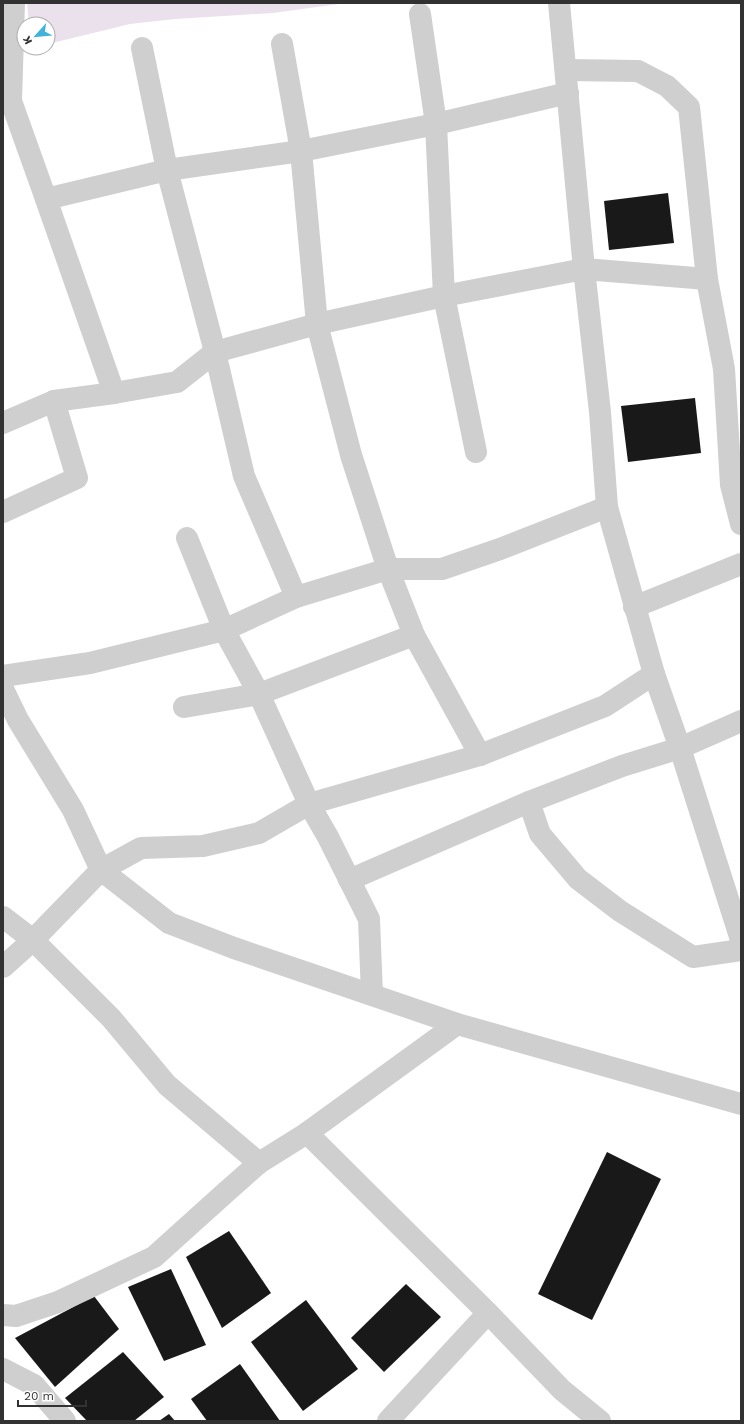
<svg xmlns="http://www.w3.org/2000/svg" width="744" height="1424" viewBox="0 0 744 1424" font-family="'Work Sans',sans-serif">
  <rect width="100%" height="100%" fill="#fff"/>
  <!-- green -->
  <path fill="#ebe1ed" d="M 27,3 L 346,3 L 273,13 L 175,19 L 130,24 L 48,44 L 48,24 L 29,24 Z"/>
  <!-- building -->
  <g fill="#191919">
    <path d="M 668,193 L 674,243 L 609,250 L 604,201 Z"/>
    <path d="M 695,398 L 701,453 L 628,462 L 621,406 Z"/>
    <path d="M 607,1152 L 661,1179 L 592,1320 L 538,1294 Z"/>
    <path d="M 229,1231 L 271,1293 L 222,1328 L 186,1257 Z"/>
    <path d="M 171,1269 L 206,1345 L 164,1361 L 128,1287 Z"/>
    <path d="M 406,1284 L 441,1317 L 384,1372 L 351,1338 Z"/>
    <path d="M 94,1296 L 119,1329 L 55,1387 L 15,1338 Z"/>
    <path d="M 306,1300 L 358,1369 L 303,1411 L 251,1342 Z"/>
    <path d="M 123,1352 L 164,1397 L 134,1421 L 87,1421 L 65,1398 Z"/>
    <path d="M 240,1364 L 280,1421 L 207,1421 L 191,1399 Z"/>
    <path d="M 169,1414 L 175,1421 L 159,1421 Z"/>
  </g>
  <g fill="none" stroke-linecap="round" stroke-linejoin="round">
    <!-- minor -->
    <g stroke="#cfcfcf" stroke-width="22">
      <path d="M 14,3 L 11,101 L 46,199"/>
      <path d="M 559,3 L 584,269 L 600,412 L 607,507 L 654,674 L 680,748 L 741,940"/>
      <path d="M 420,14 L 436,124 L 444,296 L 476,452"/>
      <path d="M 282,44 L 301,151 L 317,324 L 351,455 L 388,569 L 414,635 L 480,755"/>
      <path d="M 142,48 L 167,170 L 215,352 L 244,476 L 296,597"/>
      <path d="M 566,70 L 638,71 L 667,86 L 689,107 L 707,279 L 724,369 L 731,485 L 741,524"/>
      <path d="M 114,393 L 46,199 L 167,170 L 301,151 L 436,124 L 568,93"/>
      <path d="M 3,423 L 54,401 L 114,393 L 177,382 L 215,352 L 317,324 L 444,296 L 584,269 L 707,279"/>
      <path d="M 3,512 L 77,478 L 54,401"/>
      <path d="M 187,538 L 224,630 L 259,694 L 309,804 L 328,837 L 369,919 L 372,995"/>
      <path d="M 634,607 L 741,564"/>
      <path d="M 3,676 L 90,663 L 224,630 L 296,597 L 388,569 L 442,569 L 500,549 L 607,507"/>
      <path d="M 3,689 L 18,720 L 73,810 L 101,870 L 169,923 L 234,948 L 457,1024 L 741,1104"/>
      <path d="M 184,707 L 259,694 L 414,635"/>
      <path d="M 529,802 L 540,834 L 578,879 L 620,911 L 693,957 L 741,950"/>
      <path d="M 349,880 L 529,802 L 622,766 L 680,748 L 741,721"/>
      <path d="M 3,917 L 33,940 L 111,1018 L 167,1085 L 259,1163"/>
      <path d="M 3,967 L 33,940 L 101,870 L 141,848 L 203,846 L 259,833 L 309,804 L 480,755 L 605,706 L 654,674"/>
      <path d="M 307,1133 L 488,1313 L 562,1390 L 600,1421"/>
      <path d="M 3,1315 L 16,1316 L 58,1302 L 154,1257 L 225,1193 L 259,1163 L 307,1133 L 457,1024"/>
      <path d="M 3,1369 L 34,1385 L 65,1421"/>
      <path d="M 388,1421 L 488,1313"/>
    </g>
  </g>
  <!-- border -->
  <rect width="744" height="1424" fill="none" stroke="#323232" stroke-width="8"/>
  <!-- north arrow -->
  <g transform="translate(36 36) rotate(243)"><circle r="19" fill="#ffffff" stroke="#adadad"/>
  <path d="M0-3L7 15L0 10L-7 15Z" fill="#41b3db"/>
  <text y="-6" font-size="11" font-weight="bold" text-anchor="middle" fill="#323232">K</text>
  </g>
  <!-- scale -->
  <path d="M18 1400v6h68v-6" fill="none" stroke="#323232" stroke-width="2"/>
  <text x="24" y="1400" font-size="12" fill="#323232" stroke="#ffffff" stroke-width="3" paint-order="stroke">20 m</text>
</svg>
